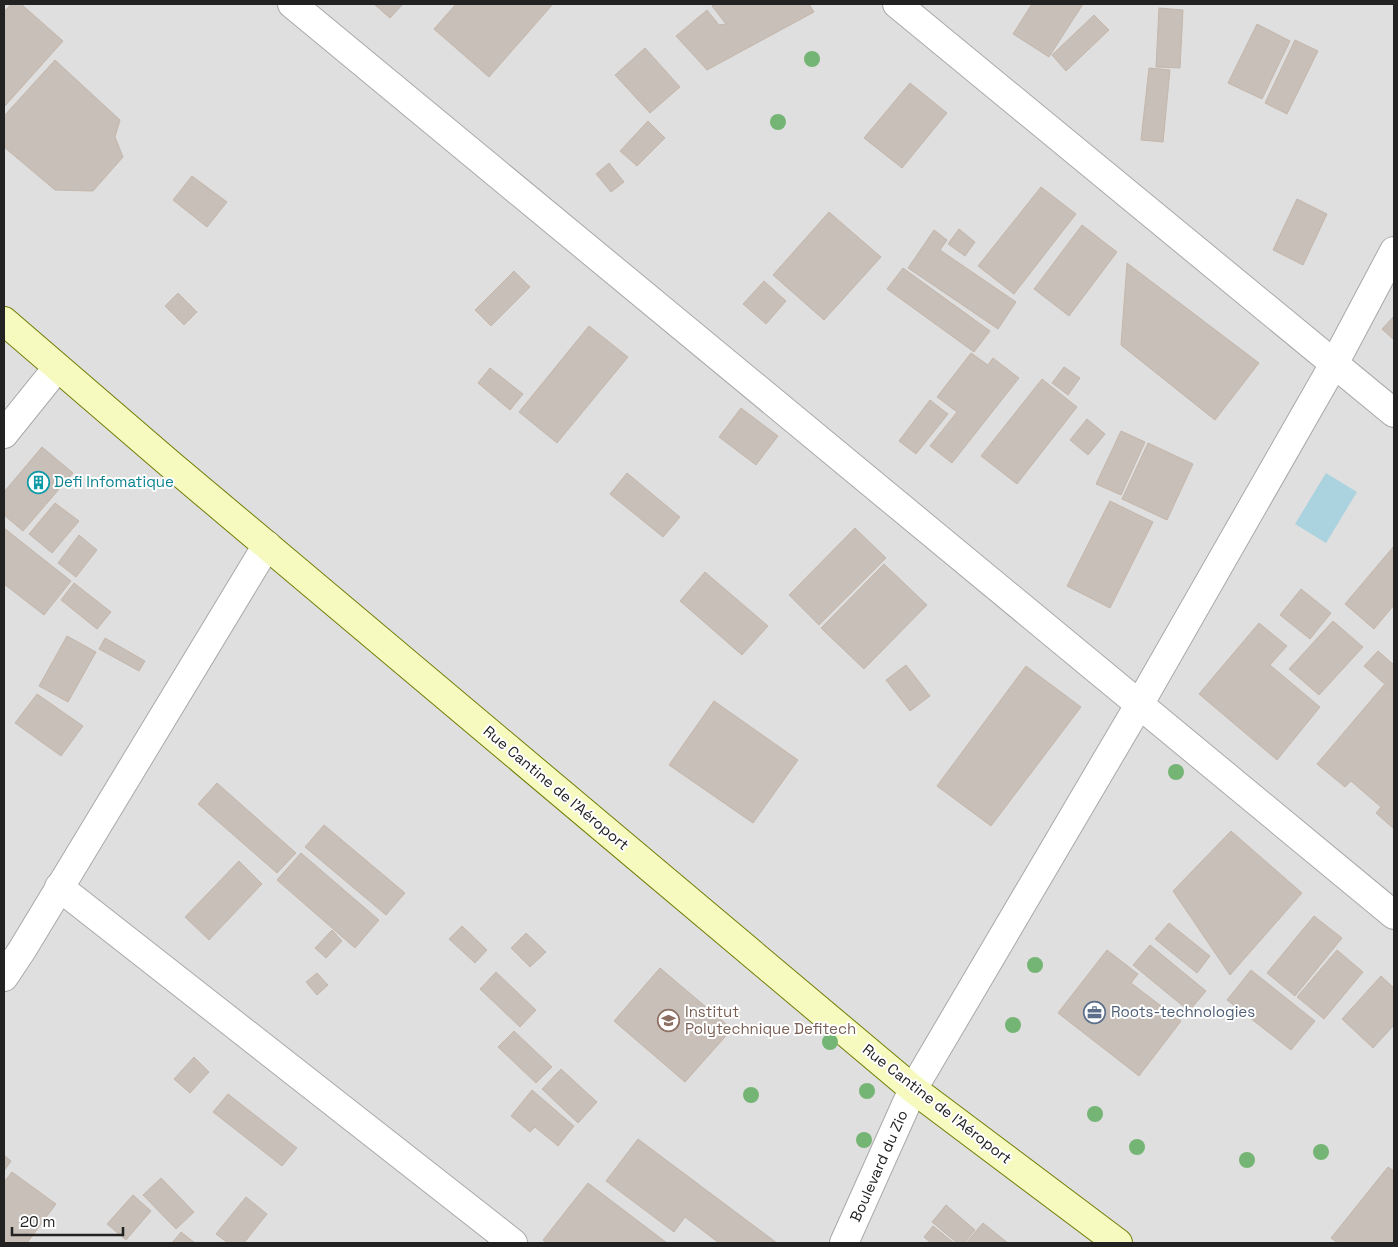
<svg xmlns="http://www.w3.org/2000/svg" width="1398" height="1247" viewBox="0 0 1398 1247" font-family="'Space Grotesk',sans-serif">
  <rect width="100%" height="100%" fill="#f2efe9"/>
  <!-- residential -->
  <rect fill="#e0dfdf" x="4" y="4" width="1390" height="1239"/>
  <!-- water -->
  <path fill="#aad3df" d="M 1326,473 L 1357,492 L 1326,543 L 1295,524 Z"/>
  <!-- building -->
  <g fill="#c7bfb8" stroke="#c4b6ab">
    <path d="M 11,4 L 21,4 L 63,41 L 4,107 L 4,12 Z"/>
    <path d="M 374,4 L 403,4 L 390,18 Z"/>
    <path d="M 456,4 L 553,4 L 489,77 L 434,29 Z"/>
    <path d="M 716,4 L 809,4 L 814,12 L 707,70 L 676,36 L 707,10 L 719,25 L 726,24 L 712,6 Z"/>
    <path d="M 1032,4 L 1083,4 L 1049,57 L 1013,34 Z"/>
    <path d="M 1159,8 L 1183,10 L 1180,68 L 1156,67 Z"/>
    <path d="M 1094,15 L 1109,30 L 1066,71 L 1052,55 Z"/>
    <path d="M 1257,24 L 1290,41 L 1262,99 L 1228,83 Z"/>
    <path d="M 1295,40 L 1318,51 L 1287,114 L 1265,103 Z"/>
    <path d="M 645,48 L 680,87 L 650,113 L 615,75 Z"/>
    <path d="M 55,60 L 120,120 L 115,137 L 123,157 L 93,191 L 55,190 L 4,147 L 4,116 Z"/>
    <path d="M 1149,68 L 1170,70 L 1163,142 L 1141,140 Z"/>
    <path d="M 910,83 L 947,113 L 902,168 L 864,138 Z"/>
    <path d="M 648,121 L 665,138 L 637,166 L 620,151 Z"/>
    <path d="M 609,163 L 624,182 L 611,192 L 596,174 Z"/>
    <path d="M 192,176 L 227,202 L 207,227 L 173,200 Z"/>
    <path d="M 1041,187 L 1076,214 L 1014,294 L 978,266 Z"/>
    <path d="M 1297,199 L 1327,214 L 1303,265 L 1273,250 Z"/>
    <path d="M 829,212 L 881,257 L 824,320 L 773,275 Z"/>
    <path d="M 1082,225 L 1117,252 L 1069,316 L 1034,289 Z"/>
    <path d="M 959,229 L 975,242 L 965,256 L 948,244 Z"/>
    <path d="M 934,230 L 947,240 L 940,250 L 1016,302 L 998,329 L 908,268 Z"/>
    <path d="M 1127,263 L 1259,363 L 1215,420 L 1121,345 Z"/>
    <path d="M 903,268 L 990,331 L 974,352 L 887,289 Z"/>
    <path d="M 514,271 L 530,287 L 491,326 L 475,310 Z"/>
    <path d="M 764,281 L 786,301 L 766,324 L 743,304 Z"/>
    <path d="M 178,293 L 197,312 L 184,325 L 165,306 Z"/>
    <path d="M 1394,316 L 1394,340 L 1382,329 Z"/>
    <path d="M 589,326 L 628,357 L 557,443 L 519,412 Z"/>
    <path d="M 971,353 L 988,365 L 993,358 L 1019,378 L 952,463 L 930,446 L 957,412 L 937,397 Z"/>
    <path d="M 1064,367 L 1080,378 L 1068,395 L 1052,383 Z"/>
    <path d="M 490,368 L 523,394 L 510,410 L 478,383 Z"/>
    <path d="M 1042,379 L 1077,407 L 1017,484 L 981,456 Z"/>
    <path d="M 930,400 L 948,414 L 916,454 L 899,441 Z"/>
    <path d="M 741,408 L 778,436 L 756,465 L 719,437 Z"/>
    <path d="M 1087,419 L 1105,434 L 1088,455 L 1070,440 Z"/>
    <path d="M 1121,431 L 1145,442 L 1121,495 L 1096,484 Z"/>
    <path d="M 1148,443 L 1193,464 L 1167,520 L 1122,499 Z"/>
    <path d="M 42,447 L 73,473 L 23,531 L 4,515 L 4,492 Z"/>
    <path d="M 627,473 L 680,517 L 663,537 L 610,494 Z"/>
    <path d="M 1110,501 L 1153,522 L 1110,608 L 1067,586 Z"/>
    <path d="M 55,503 L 79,521 L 52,553 L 29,534 Z"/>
    <path d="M 4,528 L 71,581 L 44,615 L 4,584 Z"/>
    <path d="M 855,528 L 886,558 L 819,625 L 789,595 Z"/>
    <path d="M 79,535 L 97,550 L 76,577 L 58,563 Z"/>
    <path d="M 1394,546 L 1394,605 L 1374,629 L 1345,604 Z"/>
    <path d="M 884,564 L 927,605 L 864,669 L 821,628 Z"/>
    <path d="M 705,572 L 768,626 L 742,655 L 680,601 Z"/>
    <path d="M 74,583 L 111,612 L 97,629 L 61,600 Z"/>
    <path d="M 1301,589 L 1331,613 L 1310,639 L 1280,615 Z"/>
    <path d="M 1333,621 L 1363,647 L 1319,695 L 1289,669 Z"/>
    <path d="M 1259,623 L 1287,646 L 1270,665 L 1320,707 L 1277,760 L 1199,694 Z"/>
    <path d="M 67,636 L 96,652 L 68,702 L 39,686 Z"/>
    <path d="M 105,638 L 145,661 L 139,671 L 99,649 Z"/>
    <path d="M 1378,651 L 1394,665 L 1394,692 L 1364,666 Z"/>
    <path d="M 906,665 L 930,696 L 910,711 L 886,680 Z"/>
    <path d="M 1026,666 L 1081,707 L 991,826 L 937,786 Z"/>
    <path d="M 1384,685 L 1394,693 L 1394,829 L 1376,813 L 1381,807 L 1351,781 L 1345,787 L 1317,764 Z"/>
    <path d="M 37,694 L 83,726 L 61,756 L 15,723 Z"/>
    <path d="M 714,701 L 798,760 L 753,823 L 669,765 Z"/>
    <path d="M 217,783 L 296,853 L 277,873 L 198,804 Z"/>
    <path d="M 324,825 L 405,893 L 386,915 L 305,847 Z"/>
    <path d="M 1231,831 L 1302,893 L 1230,975 L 1173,891 Z"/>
    <path d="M 301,853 L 379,920 L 355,948 L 277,880 Z"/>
    <path d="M 239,861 L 262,884 L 209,940 L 185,917 Z"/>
    <path d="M 1314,916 L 1342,938 L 1295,996 L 1267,973 Z"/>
    <path d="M 1169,923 L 1210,956 L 1197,973 L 1155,939 Z"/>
    <path d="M 462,926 L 487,950 L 475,963 L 449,939 Z"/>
    <path d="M 332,930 L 342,941 L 326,958 L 315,948 Z"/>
    <path d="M 526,933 L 546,952 L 530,967 L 511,948 Z"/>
    <path d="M 1150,945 L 1206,991 L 1189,1011 L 1133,965 Z"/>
    <path d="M 1107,950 L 1138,974 L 1131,983 L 1181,1021 L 1139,1076 L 1058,1013 Z"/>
    <path d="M 1337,950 L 1363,972 L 1324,1019 L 1297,997 Z"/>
    <path d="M 660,968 L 732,1029 L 685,1082 L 614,1021 Z"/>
    <path d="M 1251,970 L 1315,1021 L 1291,1050 L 1227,1000 Z"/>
    <path d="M 496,972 L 536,1010 L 520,1027 L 480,989 Z"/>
    <path d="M 317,973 L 328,985 L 317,995 L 306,982 Z"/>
    <path d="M 1381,976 L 1394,988 L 1394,1025 L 1373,1048 L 1342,1019 Z"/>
    <path d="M 514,1031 L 552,1067 L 536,1083 L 498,1047 Z"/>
    <path d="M 194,1057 L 209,1072 L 190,1093 L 174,1079 Z"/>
    <path d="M 561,1069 L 597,1102 L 578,1123 L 542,1089 Z"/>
    <path d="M 532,1090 L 574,1126 L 558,1146 L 535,1127 L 530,1132 L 511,1116 Z"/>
    <path d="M 228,1094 L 297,1148 L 282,1166 L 213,1112 Z"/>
    <path d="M 638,1139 L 777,1243 L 719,1243 L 685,1217 L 674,1232 L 606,1181 Z"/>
    <path d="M 4,1155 L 11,1161 L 4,1171 Z"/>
    <path d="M 1388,1167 L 1394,1171 L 1394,1243 L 1338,1243 L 1331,1238 Z"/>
    <path d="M 12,1172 L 56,1204 L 27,1243 L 4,1243 L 4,1182 Z"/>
    <path d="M 161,1178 L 194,1212 L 176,1229 L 143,1195 Z"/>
    <path d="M 588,1183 L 667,1243 L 547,1243 L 543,1240 Z"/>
    <path d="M 133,1195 L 151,1211 L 126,1240 L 107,1224 Z"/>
    <path d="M 246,1197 L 267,1214 L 244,1243 L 228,1243 L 216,1234 Z"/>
    <path d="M 946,1205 L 975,1230 L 964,1243 L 957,1243 L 932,1222 Z"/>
    <path d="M 983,1223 L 1008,1243 L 966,1243 Z"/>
    <path d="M 933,1226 L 954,1243 L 931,1243 L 924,1237 Z"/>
    <path d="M 181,1232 L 195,1243 L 172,1243 Z"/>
  </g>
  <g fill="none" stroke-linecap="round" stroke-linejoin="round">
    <defs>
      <g id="street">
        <path d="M 292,4 L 1394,915"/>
        <path d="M 897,4 L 1394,413"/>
        <path d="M 4,434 L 57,368"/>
        <path d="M 59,887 L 513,1243"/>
        <path d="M 4,977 L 22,950 L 267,545"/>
        <path d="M 844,1243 L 913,1089 L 1139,705 L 1334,364 L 1394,251"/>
      </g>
      <path id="secondary" d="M 4,321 L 170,464 L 913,1089 L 1118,1243"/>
    </defs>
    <!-- street casing -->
    <use href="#street" stroke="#a9a9a9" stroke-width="30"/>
    <!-- secondary casing -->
    <use href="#secondary" stroke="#707d05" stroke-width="30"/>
    <!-- street -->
    <use href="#street" stroke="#fff" stroke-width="28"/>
    <!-- secondary -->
    <use href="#secondary" stroke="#f7fabf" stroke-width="28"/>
  </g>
  <!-- trees -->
  <g fill="#74b475">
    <circle cx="812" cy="59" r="8"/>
    <circle cx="778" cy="122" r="8"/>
    <circle cx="1176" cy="772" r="8"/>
    <circle cx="1035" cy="965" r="8"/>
    <circle cx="1013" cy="1025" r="8"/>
    <circle cx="830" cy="1042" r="8"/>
    <circle cx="867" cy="1091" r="8"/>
    <circle cx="751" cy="1095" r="8"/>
    <circle cx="1095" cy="1114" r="8"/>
    <circle cx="864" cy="1140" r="8"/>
    <circle cx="1137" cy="1147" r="8"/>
    <circle cx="1321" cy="1152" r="8"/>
    <circle cx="1247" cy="1160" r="8"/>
  </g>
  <!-- icons -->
  <defs>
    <symbol id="building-ring" viewBox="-11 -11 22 22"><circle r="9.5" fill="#fff" stroke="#0f9aa8" stroke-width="1.5"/><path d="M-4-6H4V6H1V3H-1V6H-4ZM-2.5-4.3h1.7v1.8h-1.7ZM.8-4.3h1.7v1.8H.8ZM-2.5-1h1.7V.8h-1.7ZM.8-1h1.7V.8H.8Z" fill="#0f9aa8"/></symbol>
    <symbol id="office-ring" viewBox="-11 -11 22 22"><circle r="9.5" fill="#fff" stroke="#5c6f8a" stroke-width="1.5"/><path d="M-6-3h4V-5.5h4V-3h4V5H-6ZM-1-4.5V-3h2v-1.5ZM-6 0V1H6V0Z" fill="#5c6f8a"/></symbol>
    <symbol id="university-ring" viewBox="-11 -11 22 22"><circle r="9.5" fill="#fff" stroke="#8d6e63" stroke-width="1.5"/><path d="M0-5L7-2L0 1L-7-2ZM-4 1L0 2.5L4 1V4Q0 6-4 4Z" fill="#8d6e63"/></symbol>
  </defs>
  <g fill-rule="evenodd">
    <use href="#building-ring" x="26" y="470" width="25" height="25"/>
    <use href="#office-ring" x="1082" y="1000" width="25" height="25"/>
    <use href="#university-ring" x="656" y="1008" width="25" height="25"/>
  </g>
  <g text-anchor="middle" stroke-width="4" stroke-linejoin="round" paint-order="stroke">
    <!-- culture labels -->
    <g font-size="15" fill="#0d838f" stroke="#fff" text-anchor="start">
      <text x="54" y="487">Defi Infomatique</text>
    </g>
    <!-- street labels -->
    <g font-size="15" fill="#222" stroke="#fff">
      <text transform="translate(556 788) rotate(40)" y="5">Rue Cantine de l'Aéroport</text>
      <text transform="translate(937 1104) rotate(38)" y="5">Rue Cantine de l'Aéroport</text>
      <text transform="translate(879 1166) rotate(-66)" y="5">Boulevard du Zio</text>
    </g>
    <!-- education labels -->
    <g font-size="15" fill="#785e54" stroke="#fff" text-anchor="start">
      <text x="685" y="1017">Institut<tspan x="685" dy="17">Polytechnique Defitech</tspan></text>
    </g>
    <!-- service labels -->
    <g font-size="15" fill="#4e5e75" stroke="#fff" text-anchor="start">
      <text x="1111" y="1017">Roots-technologies</text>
    </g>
  </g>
  <!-- border -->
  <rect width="1398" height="1247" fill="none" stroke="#222222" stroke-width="10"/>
  <!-- scale -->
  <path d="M12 1227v8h111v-8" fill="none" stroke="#222222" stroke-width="2.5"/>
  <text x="20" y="1227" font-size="15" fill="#222222" stroke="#ffffff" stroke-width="4" paint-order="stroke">20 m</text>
</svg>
